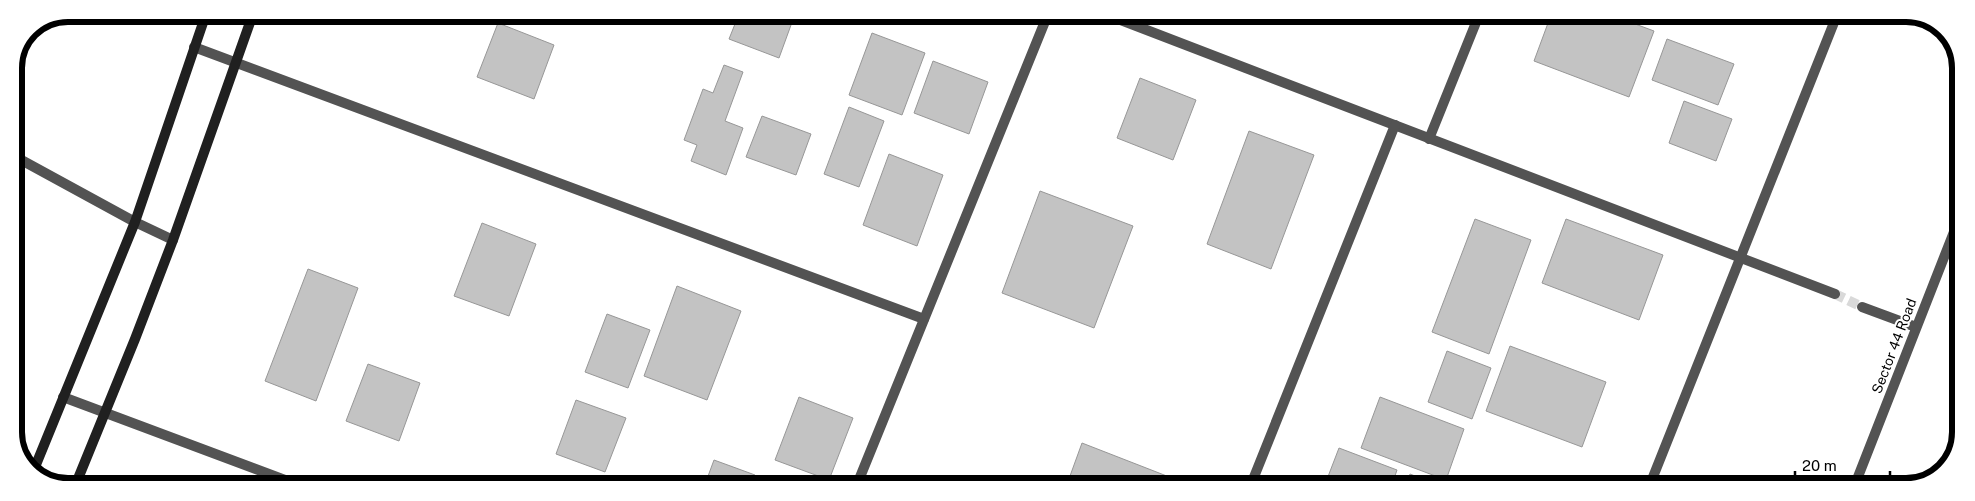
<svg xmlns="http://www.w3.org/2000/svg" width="1975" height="501" viewBox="0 0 1975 501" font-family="'Public Sans',sans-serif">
  <rect width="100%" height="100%" fill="#fff"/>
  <!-- building -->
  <g fill="#c3c3c3" stroke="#979797">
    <path d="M 739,14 L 795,14 L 779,58 L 729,39 Z"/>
    <path d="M 1551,15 L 1611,15 L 1654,31 L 1629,97 L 1534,61 Z"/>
    <path d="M 498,23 L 554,45 L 534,99 L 477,77 Z"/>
    <path d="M 872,33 L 925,53 L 902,115 L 849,95 Z"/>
    <path d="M 1667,39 L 1734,64 L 1718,105 L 1652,80 Z"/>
    <path d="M 933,61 L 988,82 L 969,134 L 914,113 Z"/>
    <path d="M 724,65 L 743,72 L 725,121 L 743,128 L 726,175 L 691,161 L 697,145 L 684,140 L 703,89 L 713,93 Z"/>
    <path d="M 1140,78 L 1196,100 L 1173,160 L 1117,138 Z"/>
    <path d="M 1684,101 L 1732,119 L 1716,161 L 1669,143 Z"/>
    <path d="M 849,107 L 884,121 L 859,187 L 824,174 Z"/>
    <path d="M 762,116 L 811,134 L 796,175 L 746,157 Z"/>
    <path d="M 1249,131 L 1314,155 L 1271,269 L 1207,244 Z"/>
    <path d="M 889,154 L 943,175 L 917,246 L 863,225 Z"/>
    <path d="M 1040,191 L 1133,226 L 1094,328 L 1002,293 Z"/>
    <path d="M 1475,219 L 1531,240 L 1489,354 L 1432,332 Z"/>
    <path d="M 1566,219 L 1663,255 L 1639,320 L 1542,283 Z"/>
    <path d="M 482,223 L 536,244 L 509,316 L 454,296 Z"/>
    <path d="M 308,269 L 358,288 L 316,401 L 265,381 Z"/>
    <path d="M 677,286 L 741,311 L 707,400 L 644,376 Z"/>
    <path d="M 607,314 L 650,330 L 628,388 L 585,372 Z"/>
    <path d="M 1510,346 L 1606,382 L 1582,447 L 1486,411 Z"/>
    <path d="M 1447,351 L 1491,368 L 1472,419 L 1428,402 Z"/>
    <path d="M 368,364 L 420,383 L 399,441 L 346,421 Z"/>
    <path d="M 799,397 L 853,418 L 829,480 L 775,460 Z"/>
    <path d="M 1380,397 L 1464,429 L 1446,480 L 1361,448 Z"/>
    <path d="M 576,400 L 626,418 L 605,472 L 556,454 Z"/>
    <path d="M 1082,443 L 1195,487 L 1066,487 Z"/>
    <path d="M 1339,448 L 1397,470 L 1391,487 L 1324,487 Z"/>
    <path d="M 714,460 L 755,475 L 751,487 L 704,487 Z"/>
    <path d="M 1410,474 L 1443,487 L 1405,487 Z"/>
    <path d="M 766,482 L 777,487 L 764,487 Z"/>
  </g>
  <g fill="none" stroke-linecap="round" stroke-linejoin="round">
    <!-- street-tunnel -->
    <path stroke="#d9d9d9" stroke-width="10" stroke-dasharray="10 5" stroke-linecap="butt" d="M 1835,294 L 1862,307"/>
    <!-- street -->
    <g stroke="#535353" stroke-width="10">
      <path d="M 1105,14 L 1835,294"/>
      <path d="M 194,47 L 924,319"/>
      <path d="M 1429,139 L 1479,15"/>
      <path d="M 14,156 L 135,222 L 173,240"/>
      <path d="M 1862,307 L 1916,327"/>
      <path d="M 63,397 L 301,486"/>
      <path d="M 856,487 L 1048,14"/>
      <path d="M 1250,487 L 1395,125"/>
      <path d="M 1649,487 L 1837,15"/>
      <path d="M 1854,487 L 1961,214"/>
    </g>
    <!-- secondary -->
    <g stroke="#202020" stroke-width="10">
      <path d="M 33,472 L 135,222 L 206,14"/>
      <path d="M 75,486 L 135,339 L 173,240 L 253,14"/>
    </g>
  </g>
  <g text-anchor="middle" stroke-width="4" stroke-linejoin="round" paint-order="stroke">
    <!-- street labels -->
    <g font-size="14" fill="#000" stroke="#fff">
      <text transform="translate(1894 346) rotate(-69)" y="5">Sector 44 Road</text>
    </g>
  </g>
  <!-- crop -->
  <path d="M0 0H1975V501H0ZM68 22H1906A46 46 0 0 1 1952 68V432A46 46 0 0 1 1906 478H68A46 46 0 0 1 22 432V68A46 46 0 0 1 68 22Z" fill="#fff" fill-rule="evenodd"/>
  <path fill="none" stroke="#000" stroke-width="6" d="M68 22H1906A46 46 0 0 1 1952 68V432A46 46 0 0 1 1906 478H68A46 46 0 0 1 22 432V68A46 46 0 0 1 68 22Z"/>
  <!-- scale -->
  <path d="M1795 471v8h95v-8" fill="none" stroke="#000000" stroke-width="2.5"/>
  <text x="1802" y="471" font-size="15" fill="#000000" stroke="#ffffff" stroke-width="4" paint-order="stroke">20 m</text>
</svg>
